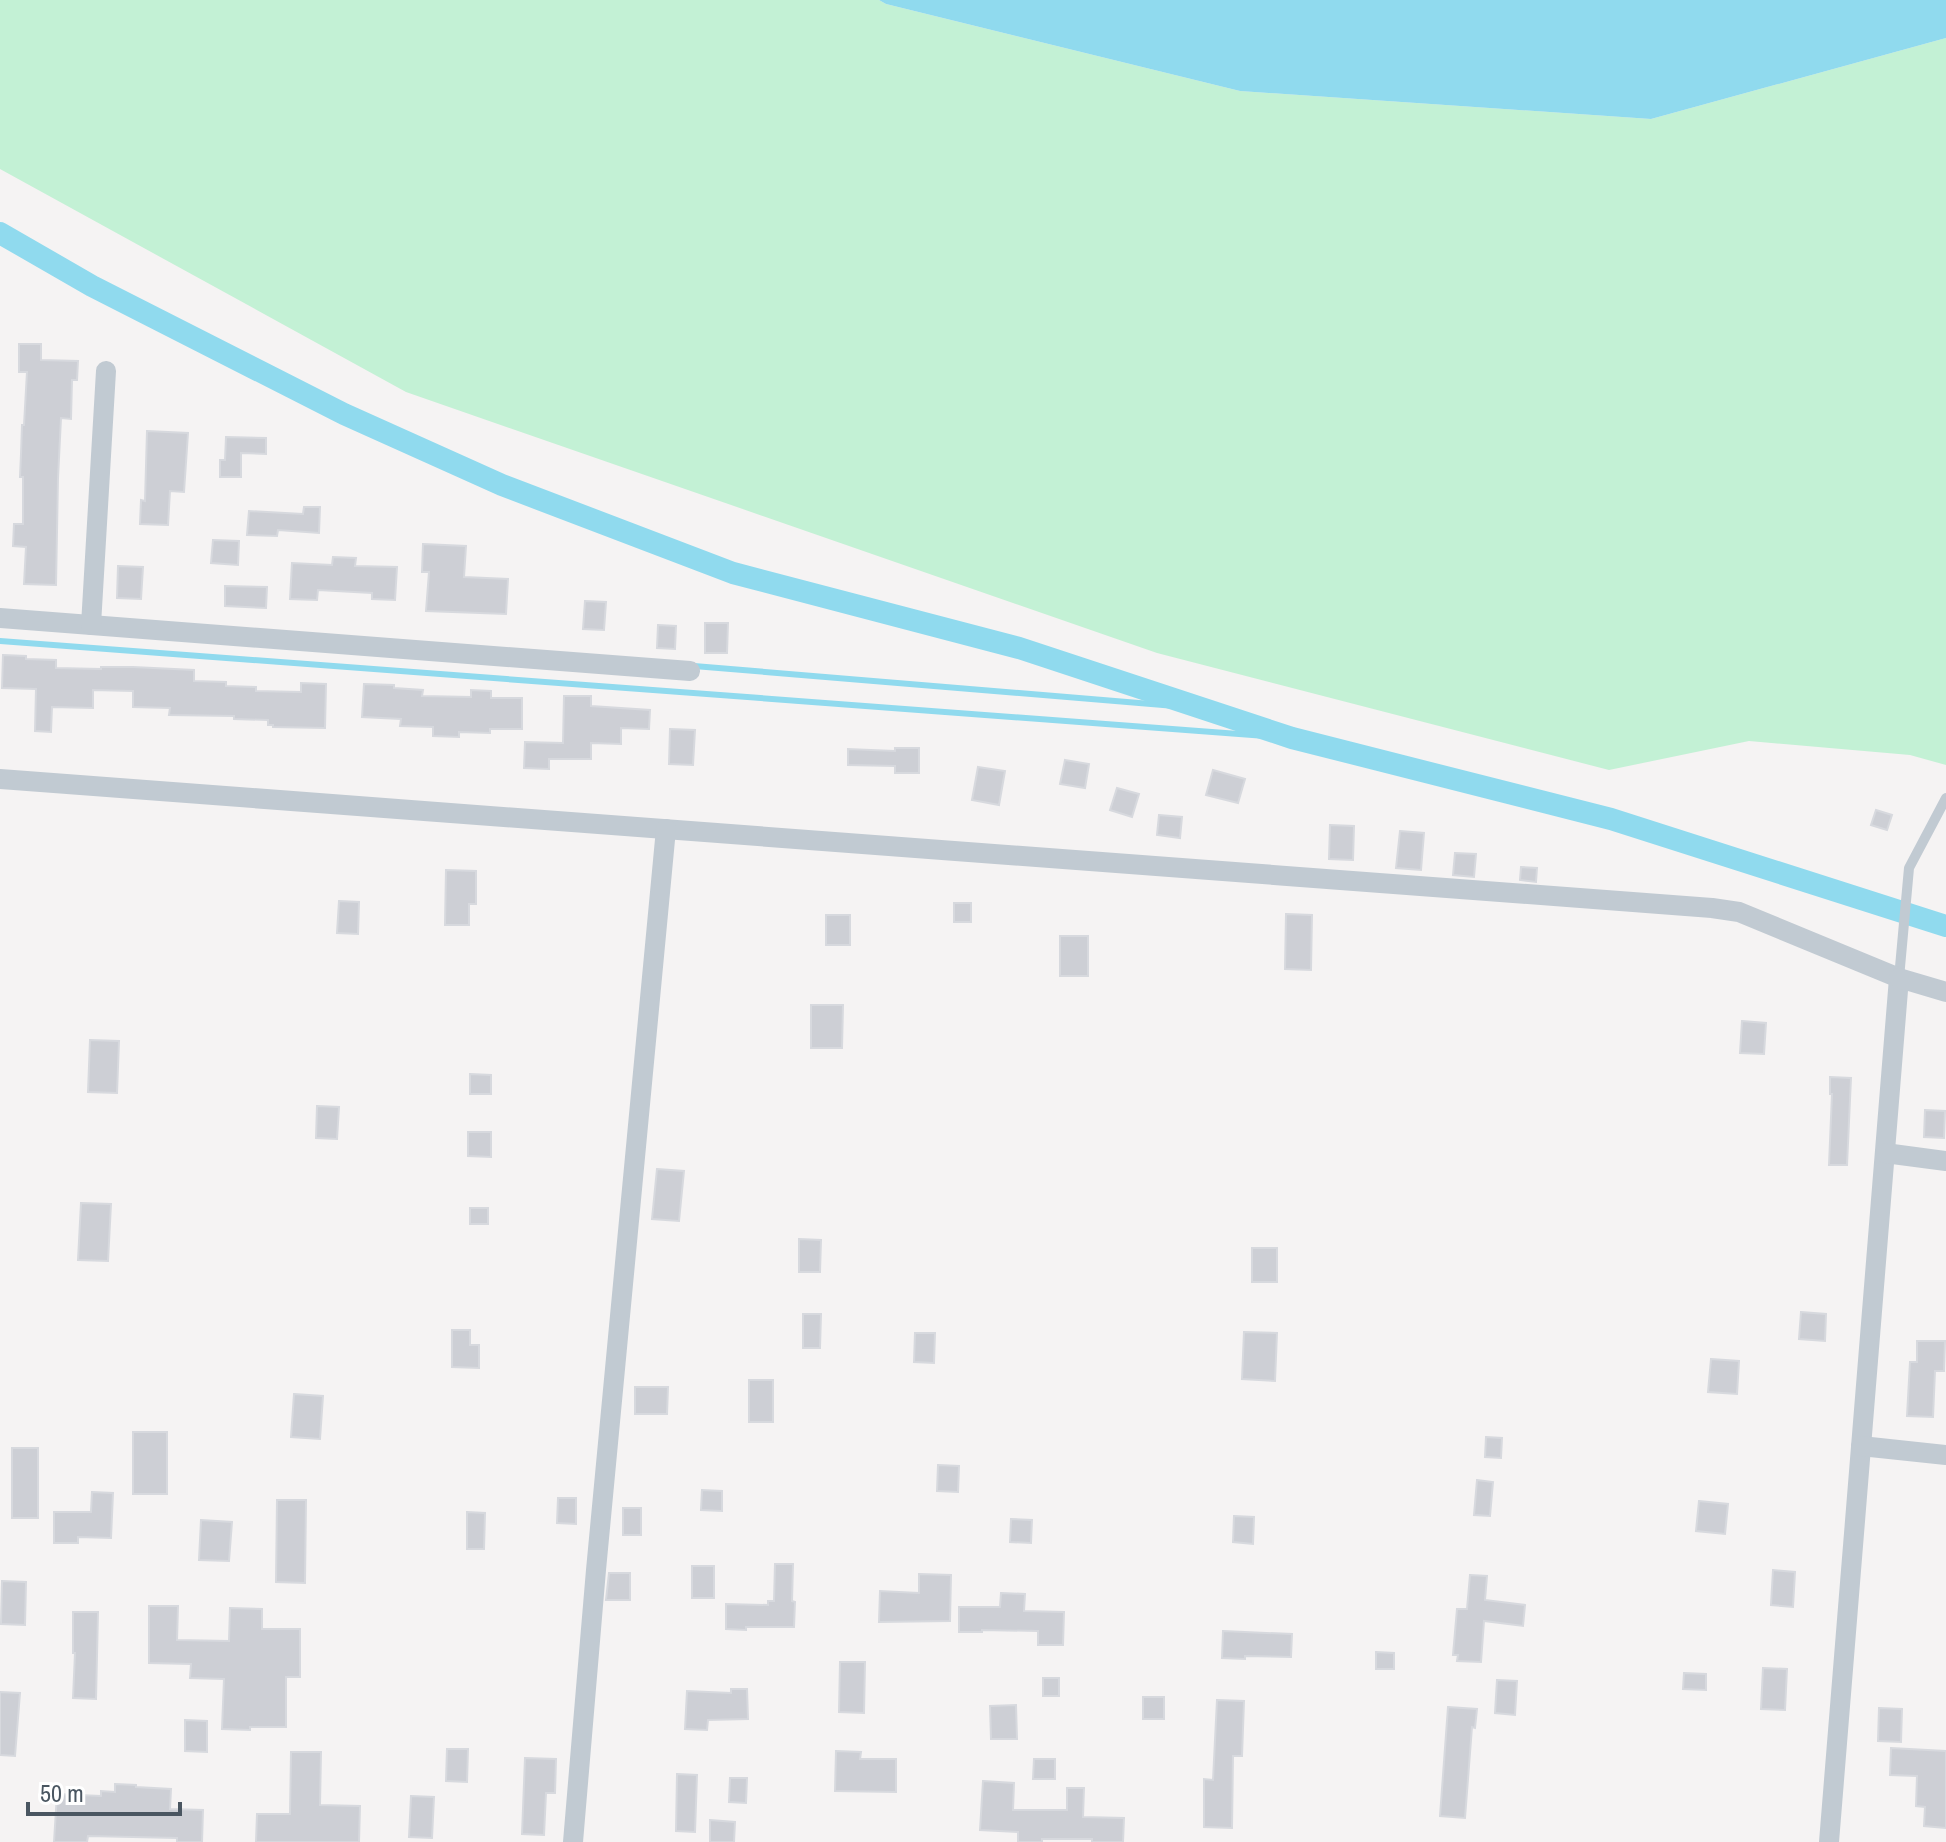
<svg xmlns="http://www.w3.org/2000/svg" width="1946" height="1842" viewBox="0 0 1946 1842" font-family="'Archivo Narrow',sans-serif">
  <rect width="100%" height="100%" fill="#f5f3f3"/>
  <!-- green -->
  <path fill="#c3f1d5" d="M 0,0 L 879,0 L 886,4 L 1240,91 L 1651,119 L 1946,38 L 1946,765 L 1910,755 L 1749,741 L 1609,770 L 1157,653 L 406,392 L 0,169 Z"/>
  <!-- water -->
  <path fill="#90daee" d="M 879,0 L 1946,0 L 1946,38 L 1651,119 L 1240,91 L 886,4 Z"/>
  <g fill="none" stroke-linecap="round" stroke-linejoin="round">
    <!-- stream -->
    <g stroke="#90daee" stroke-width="6">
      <path d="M 0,641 L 1292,738"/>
      <path d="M 694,666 L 1199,708"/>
    </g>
    <!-- canal -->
    <path stroke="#90daee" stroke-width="22" d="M 0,233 L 92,286 L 344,414 L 502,485 L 733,573 L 1019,648 L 1292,738 L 1611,819 L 1946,926"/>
  </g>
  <!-- building -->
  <g fill="#cdcfd5" stroke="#d7d9de" stroke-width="2">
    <path d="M 19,344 L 41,344 L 41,360 L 78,361 L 77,380 L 72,380 L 71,419 L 61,418 L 58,478 L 56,585 L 24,584 L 26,547 L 13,546 L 14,524 L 23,524 L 23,477 L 20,477 L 21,454 L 22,425 L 24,425 L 27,372 L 19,372 Z"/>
    <path d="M 147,431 L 188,433 L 184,492 L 170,491 L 168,525 L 140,524 L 141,500 L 145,501 Z"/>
    <path d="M 226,437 L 266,438 L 266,454 L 241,453 L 241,477 L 220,477 L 220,460 L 225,460 Z"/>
    <path d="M 304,507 L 320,507 L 319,533 L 278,530 L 277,536 L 247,535 L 249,511 L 303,514 Z"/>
    <path d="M 213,540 L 239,541 L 238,565 L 211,563 Z"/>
    <path d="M 423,544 L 466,546 L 464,577 L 508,579 L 506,614 L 426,611 L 429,572 L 422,572 Z"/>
    <path d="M 333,557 L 356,558 L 355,566 L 397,567 L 395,600 L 372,599 L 372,593 L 318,590 L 317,600 L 290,599 L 292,563 L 332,565 Z"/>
    <path d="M 118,566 L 143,567 L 141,599 L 117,598 Z"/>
    <path d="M 225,586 L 267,587 L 266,608 L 225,606 Z"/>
    <path d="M 585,601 L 606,602 L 604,630 L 583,629 Z"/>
    <path d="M 705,623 L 728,623 L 727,653 L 705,653 Z"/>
    <path d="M 658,625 L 676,626 L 675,649 L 657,648 Z"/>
    <path d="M 3,655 L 26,656 L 26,659 L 56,660 L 56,668 L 101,669 L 101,667 L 133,667 L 194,670 L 194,681 L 226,682 L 226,686 L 256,687 L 256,691 L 301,692 L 301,683 L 326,684 L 325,728 L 273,727 L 273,725 L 268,725 L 268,720 L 234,719 L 234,716 L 169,715 L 170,708 L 133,707 L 133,691 L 93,690 L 93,708 L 52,707 L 51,732 L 35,731 L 36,689 L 2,688 Z"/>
    <path d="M 364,684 L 394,685 L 394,688 L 423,690 L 422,696 L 471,697 L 471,690 L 491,691 L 491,698 L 522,698 L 522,729 L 490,729 L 490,733 L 459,732 L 459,737 L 433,736 L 433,727 L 400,726 L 401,719 L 362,717 Z"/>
    <path d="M 564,696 L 591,696 L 591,706 L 650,710 L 649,729 L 621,728 L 621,744 L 591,743 L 591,759 L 549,759 L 549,769 L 524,768 L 525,742 L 563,743 Z"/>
    <path d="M 670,729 L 695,730 L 693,765 L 669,764 Z"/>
    <path d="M 895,748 L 919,748 L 919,773 L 895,773 L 895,766 L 848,765 L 848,749 L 895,751 Z"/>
    <path d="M 1065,760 L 1089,764 L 1085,788 L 1060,784 Z"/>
    <path d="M 978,767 L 1005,771 L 999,805 L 972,800 Z"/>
    <path d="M 1213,770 L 1245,779 L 1238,803 L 1206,795 Z"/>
    <path d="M 1117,788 L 1139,794 L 1132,817 L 1110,810 Z"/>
    <path d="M 1876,810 L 1892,815 L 1887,830 L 1871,825 Z"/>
    <path d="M 1159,815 L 1182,817 L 1180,838 L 1157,835 Z"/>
    <path d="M 1330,825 L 1354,826 L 1353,860 L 1329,859 Z"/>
    <path d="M 1400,831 L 1424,833 L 1421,870 L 1396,868 Z"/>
    <path d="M 1455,853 L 1476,854 L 1474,877 L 1453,875 Z"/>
    <path d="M 1521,867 L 1537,868 L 1536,882 L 1520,880 Z"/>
    <path d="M 446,870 L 476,871 L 476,904 L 469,904 L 469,925 L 445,925 Z"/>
    <path d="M 339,901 L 359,902 L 358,934 L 337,933 Z"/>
    <rect x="954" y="903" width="17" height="19"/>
    <path d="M 1286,914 L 1312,915 L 1311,970 L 1285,969 Z"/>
    <rect x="826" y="915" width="24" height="30"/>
    <rect x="1060" y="936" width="28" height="40"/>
    <path d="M 811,1005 L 843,1005 L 842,1048 L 811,1048 Z"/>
    <path d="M 1742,1021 L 1766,1023 L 1764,1054 L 1740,1053 Z"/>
    <path d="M 90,1040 L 119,1041 L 117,1093 L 88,1092 Z"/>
    <path d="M 470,1074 L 491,1075 L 491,1094 L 470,1094 Z"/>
    <path d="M 1830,1077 L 1851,1078 L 1847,1165 L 1829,1165 L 1832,1094 L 1830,1094 Z"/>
    <path d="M 317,1106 L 339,1107 L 337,1139 L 316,1138 Z"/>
    <path d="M 1925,1110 L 1945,1111 L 1944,1138 L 1924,1137 Z"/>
    <path d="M 468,1132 L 491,1132 L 491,1157 L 468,1156 Z"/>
    <path d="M 657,1169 L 684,1171 L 679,1221 L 652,1219 Z"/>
    <path d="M 81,1203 L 111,1204 L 108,1261 L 78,1260 Z"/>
    <rect x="470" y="1208" width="18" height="16"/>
    <path d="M 799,1239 L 821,1240 L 820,1272 L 799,1272 Z"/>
    <rect x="1252" y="1248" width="25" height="34"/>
    <path d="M 1801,1312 L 1826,1314 L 1825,1341 L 1799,1339 Z"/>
    <path d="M 803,1314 L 821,1314 L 820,1348 L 803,1348 Z"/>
    <path d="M 452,1330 L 470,1330 L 470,1345 L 479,1345 L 479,1368 L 452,1367 Z"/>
    <path d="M 1244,1332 L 1277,1333 L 1275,1381 L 1242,1379 Z"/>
    <path d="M 915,1333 L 935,1333 L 934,1363 L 914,1362 Z"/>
    <path d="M 1917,1341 L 1945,1341 L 1944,1371 L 1935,1371 L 1933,1417 L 1907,1416 L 1910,1362 L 1917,1362 Z"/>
    <path d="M 1711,1359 L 1739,1361 L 1737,1394 L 1708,1392 Z"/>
    <rect x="749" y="1380" width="24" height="42"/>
    <path d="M 635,1387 L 668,1387 L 667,1414 L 635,1414 Z"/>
    <path d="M 294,1394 L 323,1396 L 320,1439 L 291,1437 Z"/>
    <rect x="133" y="1432" width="34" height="62"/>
    <path d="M 1486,1437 L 1502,1438 L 1501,1458 L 1485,1457 Z"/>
    <rect x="12" y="1448" width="26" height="70"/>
    <path d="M 938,1465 L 959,1466 L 958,1492 L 937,1491 Z"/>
    <path d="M 1477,1480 L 1493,1482 L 1490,1516 L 1474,1515 Z"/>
    <path d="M 702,1490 L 722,1491 L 722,1511 L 701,1510 Z"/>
    <path d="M 92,1492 L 113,1493 L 111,1538 L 78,1537 L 78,1543 L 54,1543 L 54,1512 L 91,1512 Z"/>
    <path d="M 558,1498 L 576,1498 L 576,1524 L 557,1523 Z"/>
    <path d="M 277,1500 L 306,1500 L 305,1583 L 276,1582 Z"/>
    <path d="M 1699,1501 L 1728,1504 L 1725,1534 L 1696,1531 Z"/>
    <rect x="623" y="1508" width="18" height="27"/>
    <path d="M 467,1512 L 485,1513 L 484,1549 L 467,1549 Z"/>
    <path d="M 1234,1516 L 1254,1517 L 1253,1544 L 1233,1542 Z"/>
    <path d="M 1011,1519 L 1032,1520 L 1031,1543 L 1010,1542 Z"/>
    <path d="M 201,1520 L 232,1522 L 229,1561 L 199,1560 Z"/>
    <path d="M 775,1564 L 793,1564 L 792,1601 L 795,1602 L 794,1627 L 746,1627 L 746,1630 L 726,1629 L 726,1604 L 768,1605 L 768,1601 L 774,1601 Z"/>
    <rect x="692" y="1566" width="22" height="32"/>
    <path d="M 1773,1570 L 1795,1572 L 1793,1607 L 1771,1605 Z"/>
    <path d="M 609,1573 L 630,1573 L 630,1600 L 606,1600 Z"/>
    <path d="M 919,1574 L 951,1575 L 950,1621 L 879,1622 L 880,1591 L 919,1593 Z"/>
    <path d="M 1470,1575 L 1487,1576 L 1485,1600 L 1525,1605 L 1523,1626 L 1484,1621 L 1481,1662 L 1457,1661 L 1458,1655 L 1453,1655 L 1457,1609 L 1467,1609 Z"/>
    <path d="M 2,1581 L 26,1582 L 25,1625 L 1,1624 Z"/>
    <path d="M 1001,1593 L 1025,1594 L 1024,1611 L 1064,1612 L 1063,1645 L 1038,1645 L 1038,1631 L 982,1630 L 982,1632 L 959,1632 L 959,1607 L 1000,1607 Z"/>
    <path d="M 149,1606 L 178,1606 L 177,1640 L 229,1641 L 230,1608 L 262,1609 L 262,1629 L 300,1629 L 300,1677 L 286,1677 L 286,1727 L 250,1727 L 250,1730 L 222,1729 L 224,1679 L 190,1678 L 191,1664 L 149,1663 Z"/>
    <path d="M 73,1612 L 98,1612 L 96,1699 L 73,1698 L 75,1653 L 73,1653 Z"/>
    <path d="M 1223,1631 L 1292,1634 L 1291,1657 L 1245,1656 L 1245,1659 L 1222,1658 Z"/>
    <path d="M 1376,1652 L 1394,1653 L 1394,1669 L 1376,1669 Z"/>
    <path d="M 840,1662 L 865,1662 L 864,1713 L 839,1712 Z"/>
    <path d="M 1763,1668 L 1787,1669 L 1785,1710 L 1761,1709 Z"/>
    <path d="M 1684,1673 L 1706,1674 L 1706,1690 L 1683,1689 Z"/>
    <rect x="1043" y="1678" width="16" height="18"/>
    <path d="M 1497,1680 L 1517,1681 L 1515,1715 L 1495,1713 Z"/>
    <path d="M 731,1689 L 747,1689 L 748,1719 L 708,1720 L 707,1730 L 685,1729 L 687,1691 L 731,1693 Z"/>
    <path d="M 0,1692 L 20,1693 L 15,1756 L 0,1755 Z"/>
    <rect x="1143" y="1697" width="21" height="22"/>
    <path d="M 1217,1700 L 1244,1701 L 1242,1756 L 1233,1756 L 1232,1828 L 1204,1827 L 1204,1779 L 1213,1780 Z"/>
    <path d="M 1016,1705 L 1017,1739 L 991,1739 L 990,1706 Z"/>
    <path d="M 1448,1707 L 1477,1709 L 1475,1728 L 1472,1727 L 1465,1818 L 1440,1816 Z"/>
    <path d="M 1879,1708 L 1902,1709 L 1901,1742 L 1878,1741 Z"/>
    <path d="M 185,1720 L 207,1721 L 207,1752 L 185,1751 Z"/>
    <path d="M 1891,1748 L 1946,1751 L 1946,1828 L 1924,1826 L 1925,1807 L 1916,1806 L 1917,1776 L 1890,1775 Z"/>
    <path d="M 447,1749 L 468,1749 L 467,1782 L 446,1781 Z"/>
    <path d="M 836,1751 L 861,1752 L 860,1759 L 896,1759 L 896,1792 L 835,1791 Z"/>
    <path d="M 291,1752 L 321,1752 L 320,1805 L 360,1806 L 359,1842 L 256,1842 L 257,1814 L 290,1814 Z"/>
    <path d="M 525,1758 L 556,1759 L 555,1793 L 546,1793 L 544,1835 L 522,1834 Z"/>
    <path d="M 1034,1759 L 1055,1759 L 1055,1779 L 1033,1779 Z"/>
    <path d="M 677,1774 L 697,1775 L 695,1832 L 676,1831 Z"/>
    <path d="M 730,1778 L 747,1778 L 746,1803 L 729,1802 Z"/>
    <path d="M 983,1781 L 1014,1783 L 1013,1810 L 1067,1810 L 1067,1788 L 1084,1788 L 1083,1817 L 1124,1818 L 1123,1842 L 1092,1842 L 1092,1839 L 1042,1839 L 1042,1842 L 1018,1842 L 1018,1832 L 980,1830 Z"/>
    <path d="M 115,1784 L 136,1785 L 136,1787 L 171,1789 L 170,1809 L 203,1810 L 202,1842 L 177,1842 L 177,1838 L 88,1836 L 87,1842 L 54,1842 L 57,1794 L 101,1796 L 101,1791 L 115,1792 Z"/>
    <path d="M 411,1796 L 434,1797 L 432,1838 L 409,1837 Z"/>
    <path d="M 710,1820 L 735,1822 L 734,1842 L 710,1842 Z"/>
  </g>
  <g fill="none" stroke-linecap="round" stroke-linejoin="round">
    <!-- lane -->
    <path stroke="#c1cad2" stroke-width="10" d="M 1899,978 L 1909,868 L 1946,798"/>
    <!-- street -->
    <g stroke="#c1cad2" stroke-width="20">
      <path d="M 0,618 L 690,671"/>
      <path d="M 91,625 L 106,371"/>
      <path d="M 0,779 L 1712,908 L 1739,912 L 1899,978 L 1829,1842"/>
      <path d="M 1899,978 L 1946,992"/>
      <path d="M 1885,1153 L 1946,1161"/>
      <path d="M 1861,1446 L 1946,1455"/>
      <path d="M 573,1842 L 596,1570 L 666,829"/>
    </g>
  </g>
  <!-- scale -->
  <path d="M28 1802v12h152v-12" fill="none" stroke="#4a5661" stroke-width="4"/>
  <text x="40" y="1802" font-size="24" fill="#4a5661" stroke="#ffffff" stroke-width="6" paint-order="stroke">50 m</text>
</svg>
